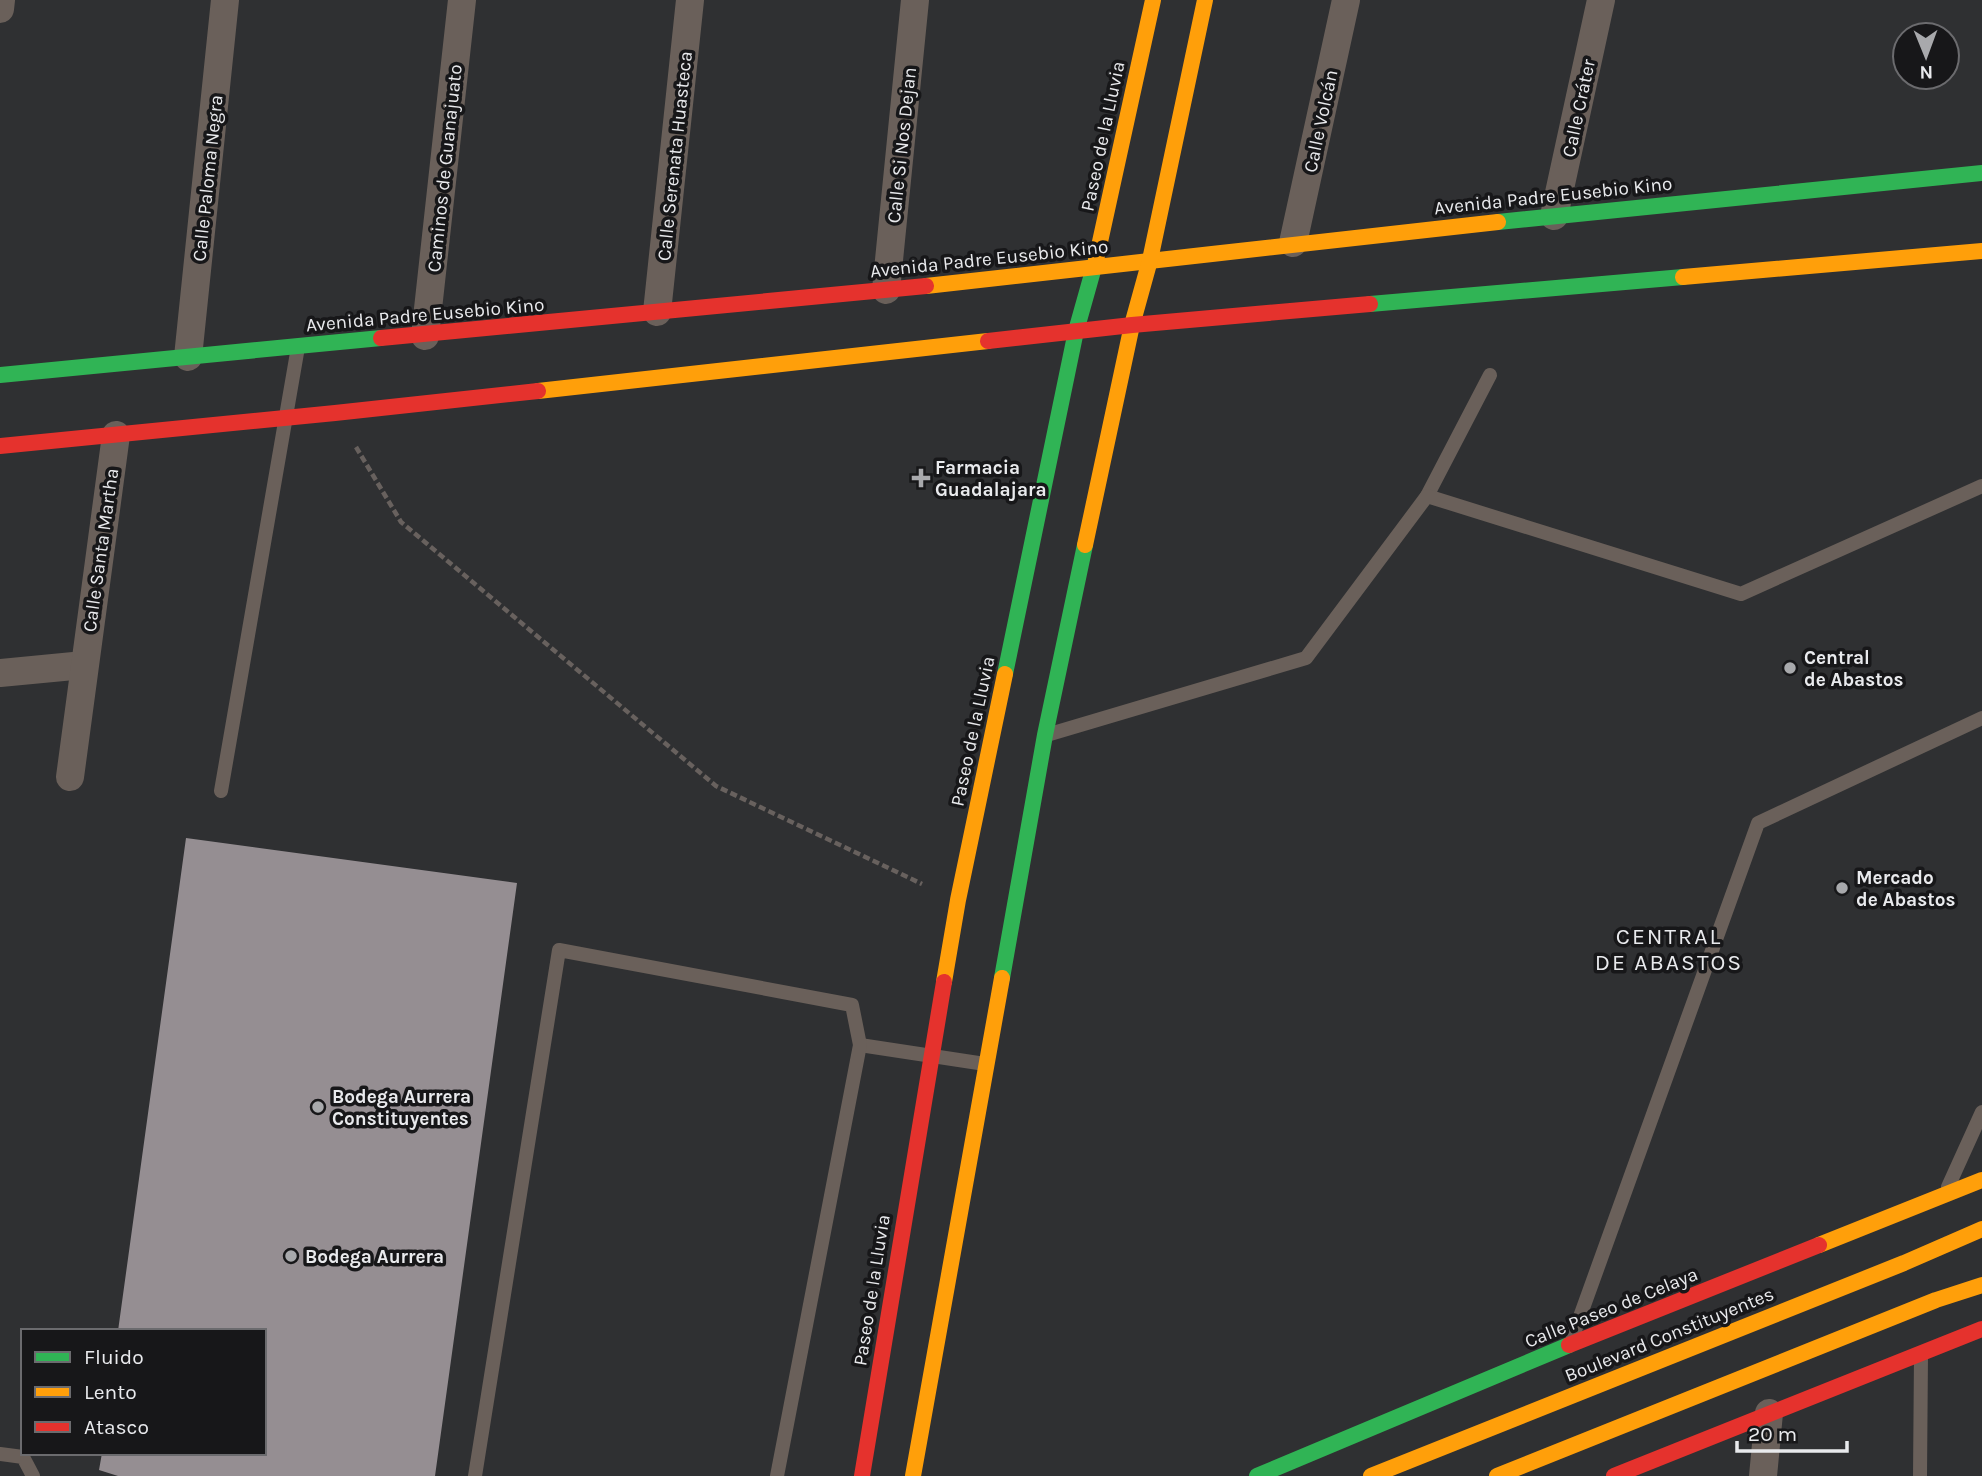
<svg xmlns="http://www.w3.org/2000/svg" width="1982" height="1476" viewBox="0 0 1982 1476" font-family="Karla,sans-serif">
  <rect width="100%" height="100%" fill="#2f3032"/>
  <!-- building -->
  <path fill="#958e92" d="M 186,838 L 517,883 L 435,1476 L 118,1476 L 99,1470 L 102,1453 L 264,1453 L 264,1331 L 118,1331 Z"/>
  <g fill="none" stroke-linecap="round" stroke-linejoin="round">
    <!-- path -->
    <path stroke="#68615e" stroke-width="4.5" stroke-dasharray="7 3.5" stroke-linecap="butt" d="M 356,447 L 401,522 L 716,786 L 922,884"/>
    <!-- lane -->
    <g stroke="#6a605a" stroke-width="14">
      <path d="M 1427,496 L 1490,375"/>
      <path d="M 1050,734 L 1306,658 L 1427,496 L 1741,594 L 1982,486"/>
      <path d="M 221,791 L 298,347"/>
      <path d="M 860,1045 L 985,1064"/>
      <path d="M 1948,1187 L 1982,1112"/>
      <path d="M 1573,1336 L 1758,823 L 1982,718"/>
      <path d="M 0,1454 L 23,1457 L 33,1476"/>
      <path d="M 475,1476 L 559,950 L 852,1005 L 860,1045 L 777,1476"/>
      <path d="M 1920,1476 L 1921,1355"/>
    </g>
    <!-- street -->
    <g stroke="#6a605a" stroke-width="28">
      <path d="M 0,9 L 1,0"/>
      <path d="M 1554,216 L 1601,0"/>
      <path d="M 1293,243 L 1346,0"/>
      <path d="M 886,290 L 915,0"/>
      <path d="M 657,312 L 690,0"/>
      <path d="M 425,336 L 462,0"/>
      <path d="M 188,357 L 225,0"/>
      <path d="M 0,673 L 84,665"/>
      <path d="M 70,777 L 116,435"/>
      <path d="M 1763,1476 L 1769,1413"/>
    </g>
    <!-- fast -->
    <g stroke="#30b455" stroke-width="16">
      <path d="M 1498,222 L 1982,173"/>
      <path d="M 1370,304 L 1683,277"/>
      <path d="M 0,375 L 381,338"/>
      <path d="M 1005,674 L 1076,331 L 1096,260"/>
      <path d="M 1002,978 L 1045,735 L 1085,545"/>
      <path d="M 1257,1476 L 1569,1345"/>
    </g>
    <!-- slow -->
    <g stroke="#ff9f0a" stroke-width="16">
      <path d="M 1096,260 L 1153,0"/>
      <path d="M 1683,277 L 1982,251"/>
      <path d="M 926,286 C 1117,266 1307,242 1498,222"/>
      <path d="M 538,391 L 988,341"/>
      <path d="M 1085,545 L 1132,325 L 1150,260 L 1205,0"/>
      <path d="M 944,982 L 958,900 L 1005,674"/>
      <path d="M 1819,1245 L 1982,1180"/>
      <path d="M 913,1476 L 1002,978"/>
      <path d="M 1371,1476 L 1904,1263 L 1982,1229"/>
      <path d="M 1497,1476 L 1936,1300 L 1982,1285"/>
    </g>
    <!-- jam -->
    <g stroke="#e5322d" stroke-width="16">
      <path d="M 381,338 L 926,286"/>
      <path d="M 988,341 L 1132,325 L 1370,304"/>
      <path d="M 0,446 L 335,413 L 538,391"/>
      <path d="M 1569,1345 L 1819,1245"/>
      <path d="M 862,1476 L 944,982"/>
      <path d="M 1614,1476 L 1982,1329"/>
    </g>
  </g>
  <!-- markers -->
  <g fill="#a8a9ac" stroke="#171719" stroke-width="2.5">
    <path d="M917.5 467.5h7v7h7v7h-7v7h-7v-7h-7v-7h7z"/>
    <circle cx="1790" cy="668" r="7"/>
    <circle cx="1842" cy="888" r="7"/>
    <circle cx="318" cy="1107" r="7"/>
    <circle cx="291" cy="1256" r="7"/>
  </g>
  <g text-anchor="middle" stroke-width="7" stroke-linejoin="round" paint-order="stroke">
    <!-- street labels -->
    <g font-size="19" fill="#e9eaed" stroke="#171719">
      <text transform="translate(1578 108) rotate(-78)" y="7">Calle Cráter</text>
      <text transform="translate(1320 121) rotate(-78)" y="7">Calle Volcán</text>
      <text transform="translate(1102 136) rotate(-78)" y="7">Paseo de la Lluvia</text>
      <text transform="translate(901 145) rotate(-84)" y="7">Calle Si Nos Dejan</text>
      <text transform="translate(674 156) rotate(-84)" y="7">Calle Serenata Huasteca</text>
      <text transform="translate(444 168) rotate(-84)" y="7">Caminos de Guanajuato</text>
      <text transform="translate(207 178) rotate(-84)" y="7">Calle Paloma Negra</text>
      <text transform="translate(1553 195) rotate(-6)" y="7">Avenida Padre Eusebio Kino</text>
      <text transform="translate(989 258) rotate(-6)" y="7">Avenida Padre Eusebio Kino</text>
      <text transform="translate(425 314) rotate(-5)" y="7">Avenida Padre Eusebio Kino</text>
      <text transform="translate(100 550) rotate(-82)" y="7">Calle Santa Martha</text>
      <text transform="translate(972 731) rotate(-78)" y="7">Paseo de la Lluvia</text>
      <text transform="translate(871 1290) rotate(-81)" y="7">Paseo de la Lluvia</text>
      <text transform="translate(1611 1307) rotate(-22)" y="7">Calle Paseo de Celaya</text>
      <text transform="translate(1669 1334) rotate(-22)" y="7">Boulevard Constituyentes</text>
    </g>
    <!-- poi labels -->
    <g font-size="19" font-weight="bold" fill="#e9eaed" stroke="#171719" text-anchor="start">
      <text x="935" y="474">Farmacia<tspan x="935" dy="22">Guadalajara</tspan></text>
      <text x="1804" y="664">Central<tspan x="1804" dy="22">de Abastos</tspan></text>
      <text x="1856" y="884">Mercado<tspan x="1856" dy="22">de Abastos</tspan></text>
      <text x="332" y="1103">Bodega Aurrera<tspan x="332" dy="22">Constituyentes</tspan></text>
      <text x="305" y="1263">Bodega Aurrera</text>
    </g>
    <!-- quarter labels -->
    <g font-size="23" letter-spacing="2" fill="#e9eaed" stroke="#171719">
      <text x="1669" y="944">CENTRAL<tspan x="1669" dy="26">DE ABASTOS</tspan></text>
    </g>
  </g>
  <!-- legend -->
  <rect x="21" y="1329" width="245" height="126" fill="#171719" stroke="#6b6b6e" stroke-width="2"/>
  <rect x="35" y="1352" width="35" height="10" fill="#30b455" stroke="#6b6b6e" stroke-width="2"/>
  <text x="84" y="1364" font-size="21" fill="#e9eaed">Fluido</text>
  <rect x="35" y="1387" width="35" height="10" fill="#ff9f0a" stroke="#6b6b6e" stroke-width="2"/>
  <text x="84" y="1399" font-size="21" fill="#e9eaed">Lento</text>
  <rect x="35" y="1422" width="35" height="10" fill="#e5322d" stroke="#6b6b6e" stroke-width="2"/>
  <text x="84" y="1434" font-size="21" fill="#e9eaed">Atasco</text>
  <!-- north arrow -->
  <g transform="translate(1926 56) rotate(179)"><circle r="33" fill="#171719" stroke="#6b6b6e" stroke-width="2"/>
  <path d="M0-5L12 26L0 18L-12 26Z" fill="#a8a9ac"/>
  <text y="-10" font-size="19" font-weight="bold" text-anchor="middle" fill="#e9eaed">N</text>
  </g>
  <!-- scale -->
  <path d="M1737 1441v10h110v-10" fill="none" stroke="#e9eaed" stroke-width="3.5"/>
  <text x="1748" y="1441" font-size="21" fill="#e9eaed" stroke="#171719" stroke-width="5" paint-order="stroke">20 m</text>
</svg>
